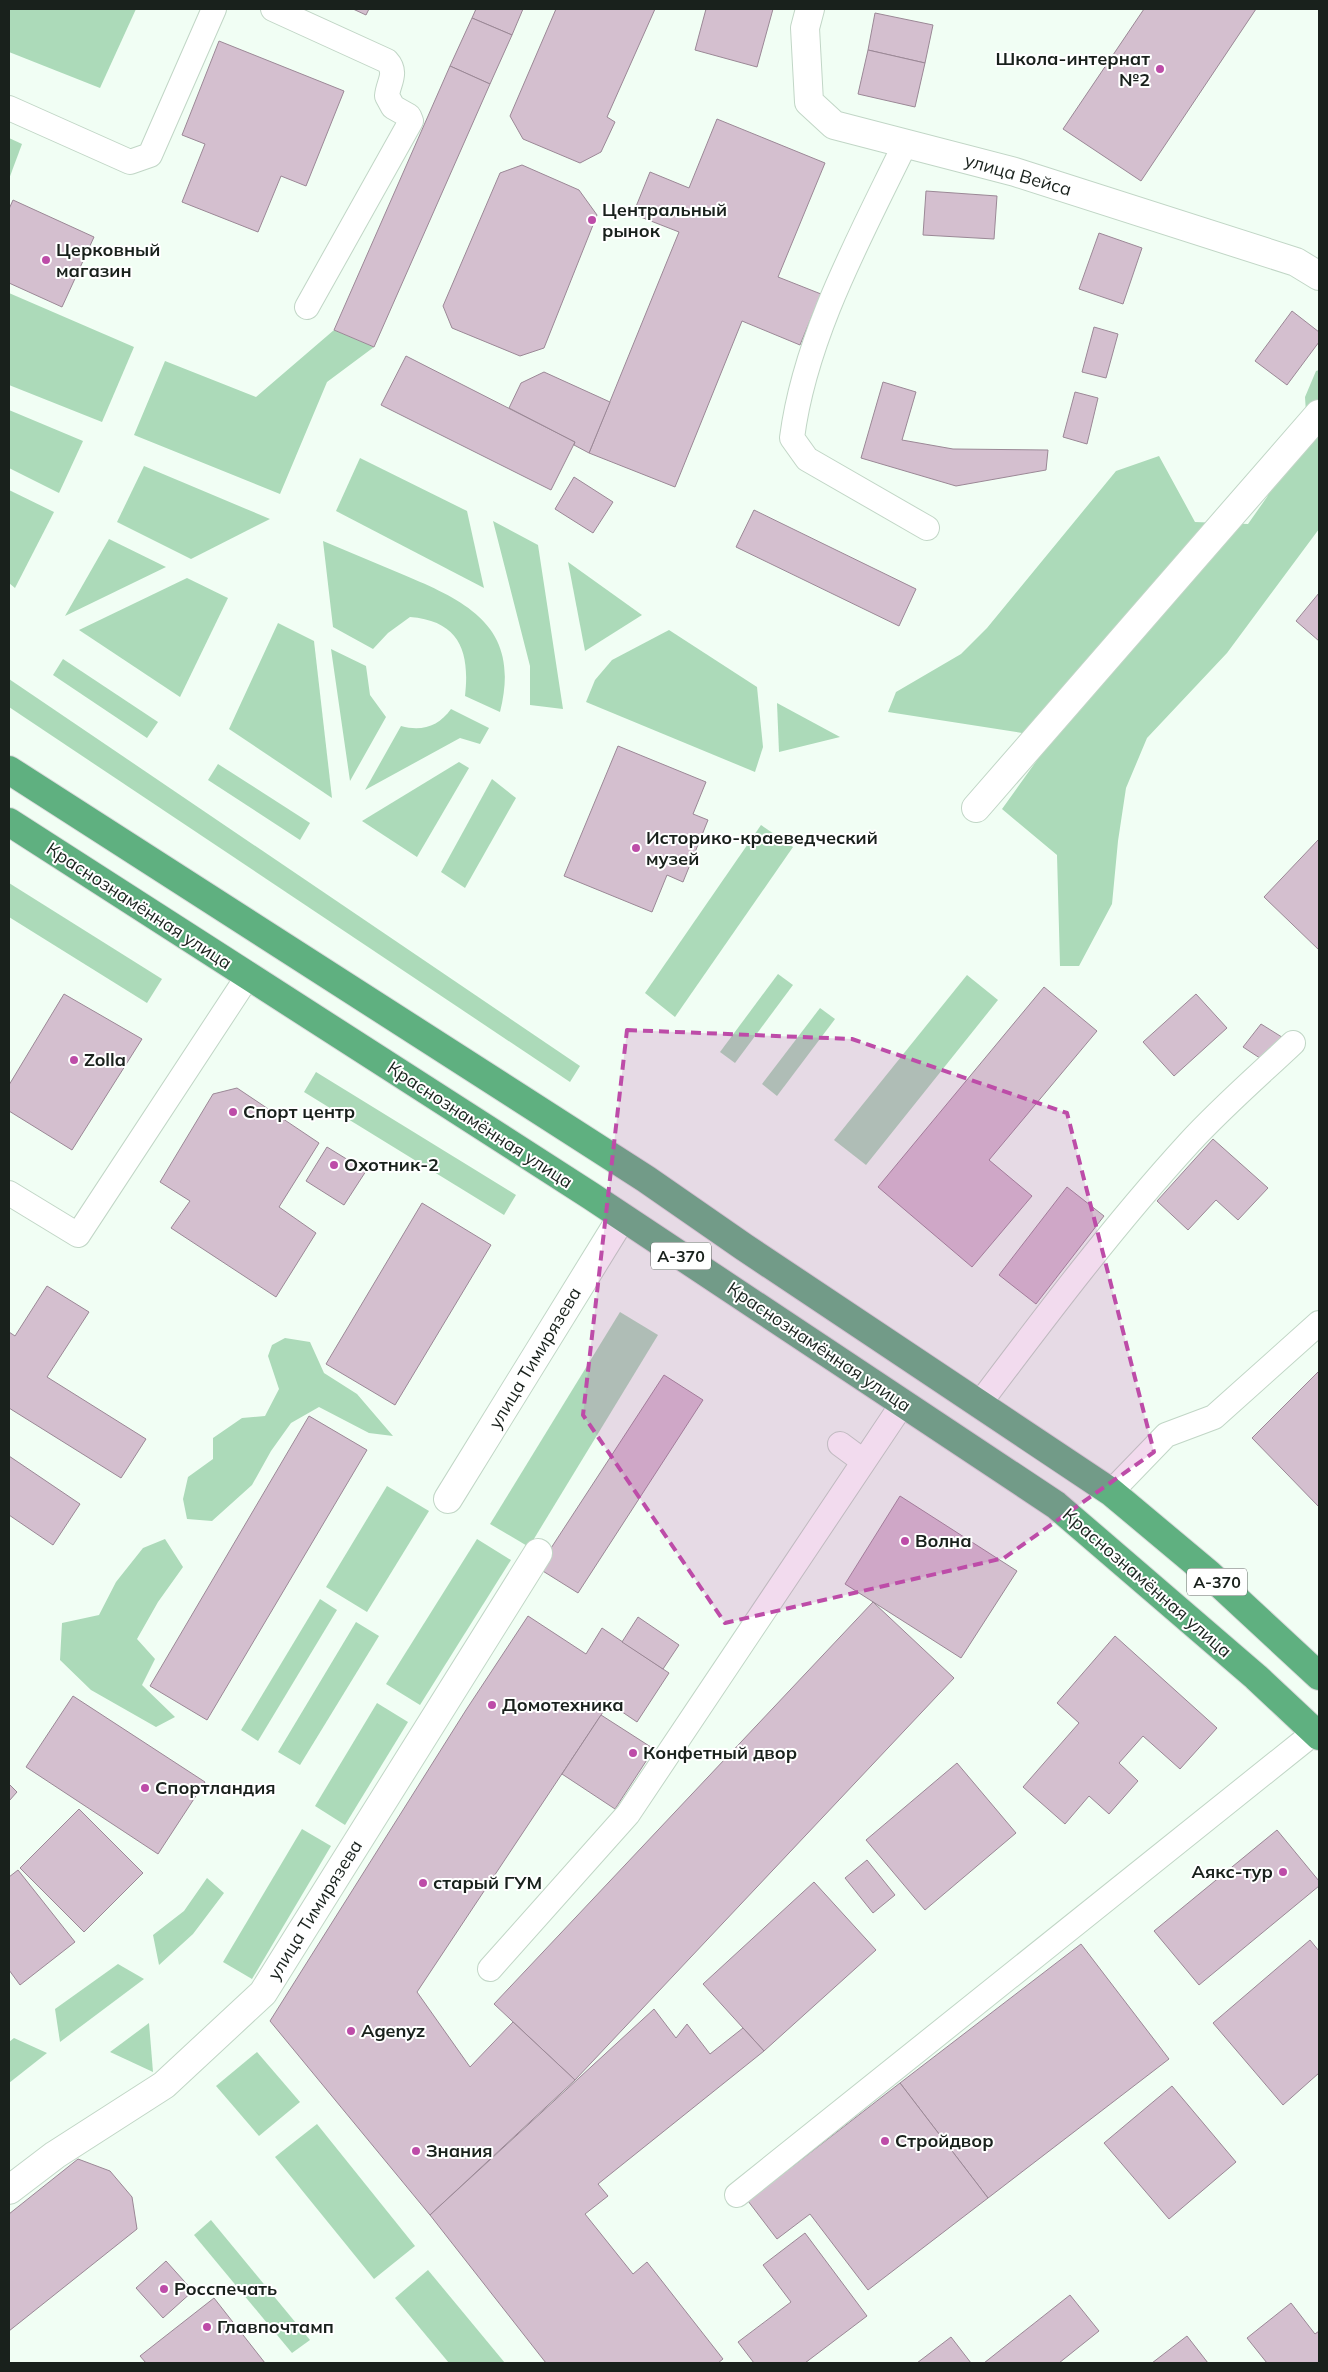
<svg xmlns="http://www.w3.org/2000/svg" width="1328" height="2372" viewBox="0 0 1328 2372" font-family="Mulish,sans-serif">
  <rect width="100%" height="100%" fill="#f1fef4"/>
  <!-- green -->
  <g fill="#acdab9">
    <path d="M 9,9 L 136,9 L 100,88 L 9,52 Z"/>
    <path d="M 9,138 L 22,144 L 9,179 Z"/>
    <path d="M 9,293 L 134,347 L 102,422 L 9,385 Z"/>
    <path d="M 334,330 L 374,347 L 327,382 L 280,494 L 134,435 L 165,361 L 256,397 Z"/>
    <path d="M 1319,370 L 1319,529 L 1227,653 L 1147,738 L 1126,788 L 1118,841 L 1112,904 L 1079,966 L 1060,966 L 1057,855 L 1002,809 L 1045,749 L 1022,733 L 888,712 L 896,692 L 961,654 L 987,628 L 1116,471 L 1159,456 L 1195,522 L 1248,524 L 1267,497 L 1306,413 L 1305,397 L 1316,371 Z"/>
    <path d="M 9,410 L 83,441 L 59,493 L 9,468 Z"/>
    <path d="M 360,458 L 467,511 L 484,588 L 336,511 Z"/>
    <path d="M 144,466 L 270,519 L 191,559 L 117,522 Z"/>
    <path d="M 9,490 L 54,512 L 15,588 L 9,583 Z"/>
    <path d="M 493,521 L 538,545 L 563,709 L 530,705 L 530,666 Z"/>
    <path d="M 109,539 L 166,567 L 65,616 Z"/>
    <path d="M 323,541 C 350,552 377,564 404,575 C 471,603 521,629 500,712 L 465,696 C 470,652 460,621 410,617 L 388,633 L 373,649 L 333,627 Z"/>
    <path d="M 568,562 L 642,615 L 585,651 Z"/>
    <path d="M 187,578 L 228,598 L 180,697 L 79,630 Z"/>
    <path d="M 278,623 L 314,641 L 332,798 L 229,729 Z"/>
    <path d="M 669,630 L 757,687 L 763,747 L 755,772 L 586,702 L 595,680 L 612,660 Z"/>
    <path d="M 331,649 L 366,666 L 370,695 L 386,717 L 350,781 Z"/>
    <path d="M 63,659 L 158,722 L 147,738 L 53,675 Z"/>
    <path d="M 9,679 L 580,1066 L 570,1082 L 9,707 Z"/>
    <path d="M 777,703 L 840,737 L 779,752 Z"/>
    <path d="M 451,709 L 489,728 L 480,744 L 460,738 L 365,790 L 401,726 C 422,732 439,726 451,709 Z"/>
    <path d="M 459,762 L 469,768 L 417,857 L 362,821 Z"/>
    <path d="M 218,764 L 310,823 L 300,840 L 208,780 Z"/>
    <path d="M 492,779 L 516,798 L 465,888 L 441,872 Z"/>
    <path d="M 761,825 L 793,847 L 675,1017 L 645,993 Z"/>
    <path d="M 9,883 L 162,979 L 147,1003 L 9,917 Z"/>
    <path d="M 778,974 L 793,985 L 735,1063 L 720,1052 Z"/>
    <path d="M 967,975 L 998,1000 L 866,1165 L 834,1140 Z"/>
    <path d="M 820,1008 L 835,1019 L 777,1096 L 762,1084 Z"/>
    <path d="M 316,1072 L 516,1195 L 504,1215 L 304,1092 Z"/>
    <path d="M 620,1312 L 658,1335 L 529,1547 L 490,1524 Z"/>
    <path d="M 285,1338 L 310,1342 L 324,1373 L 357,1394 L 393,1436 L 369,1433 L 319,1407 L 291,1423 L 271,1451 L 252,1485 L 212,1521 L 187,1519 L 183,1499 L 188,1477 L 213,1459 L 213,1438 L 242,1418 L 265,1416 L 279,1389 L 268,1356 L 272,1345 Z"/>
    <path d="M 387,1486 L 429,1511 L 367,1612 L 326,1587 Z"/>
    <path d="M 165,1539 L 183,1567 L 158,1602 L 137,1639 L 155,1659 L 142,1685 L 175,1717 L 156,1727 L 91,1690 L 60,1660 L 62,1623 L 99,1615 L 116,1582 L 143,1548 Z"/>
    <path d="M 477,1539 L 511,1560 L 420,1705 L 386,1684 Z"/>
    <path d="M 320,1599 L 337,1610 L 258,1741 L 241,1730 Z"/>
    <path d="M 356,1622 L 379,1636 L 300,1765 L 278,1752 Z"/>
    <path d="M 377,1703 L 408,1722 L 345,1825 L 315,1806 Z"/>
    <path d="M 302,1829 L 331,1846 L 252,1979 L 223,1962 Z"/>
    <path d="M 207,1878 L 224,1893 L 193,1934 L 159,1965 L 153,1935 L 184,1911 Z"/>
    <path d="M 118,1964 L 144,1979 L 60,2042 L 55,2009 Z"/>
    <path d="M 149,2023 L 153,2072 L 110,2052 Z"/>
    <path d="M 14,2038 L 47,2053 L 9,2083 L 9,2042 Z"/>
    <path d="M 257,2052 L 300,2102 L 259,2136 L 216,2086 Z"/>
    <path d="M 317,2124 L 415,2246 L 374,2279 L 275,2157 Z"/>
    <path d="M 211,2220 L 310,2340 L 292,2353 L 194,2235 Z"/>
    <path d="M 428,2270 L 505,2363 L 449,2363 L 395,2298 Z"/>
  </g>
  <!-- building -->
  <g fill="#d4bfcf" stroke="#9b8896">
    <path d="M 353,9 L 369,9 L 366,15 Z"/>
    <path d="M 476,9 L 523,9 L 512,35 L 472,18 Z"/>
    <path d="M 556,9 L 655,9 L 607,117 L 615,122 L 601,152 L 580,163 L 523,139 L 510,116 Z"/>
    <path d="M 706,9 L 773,9 L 757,67 L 695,50 Z"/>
    <path d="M 1144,9 L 1256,9 L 1141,181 L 1063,129 Z"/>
    <path d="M 875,13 L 933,25 L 925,63 L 868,50 Z"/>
    <path d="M 472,18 L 512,35 L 490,84 L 450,66 Z"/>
    <path d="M 219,41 L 344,91 L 306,186 L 281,176 L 258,232 L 182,202 L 205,144 L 182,135 Z"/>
    <path d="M 868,50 L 925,63 L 915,107 L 858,94 Z"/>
    <path d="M 450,66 L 490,84 L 374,347 L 334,330 Z"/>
    <path d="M 717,119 L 825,163 L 778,277 L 821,294 L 800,345 L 742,321 L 675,487 L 589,453 L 679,232 L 633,214 L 650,172 L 689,188 Z"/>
    <path d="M 522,165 L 579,190 L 597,215 L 544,348 L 520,356 L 452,328 L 443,306 L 500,173 Z"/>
    <path d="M 926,191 L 997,196 L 994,239 L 923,235 Z"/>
    <path d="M 13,200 L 94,237 L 62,307 L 9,283 L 9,209 Z"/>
    <path d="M 1099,233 L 1142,248 L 1123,304 L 1079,289 Z"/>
    <path d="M 1292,311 L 1319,332 L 1319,342 L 1287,385 L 1255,361 Z"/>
    <path d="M 1094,327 L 1118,334 L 1106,378 L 1082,372 Z"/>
    <path d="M 406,356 L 575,442 L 551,490 L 381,405 Z"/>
    <path d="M 544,372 L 610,402 L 589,453 L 574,445 L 575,442 L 509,408 L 521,383 Z"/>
    <path d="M 883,382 L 916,392 L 902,440 L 953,449 L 1048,450 L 1046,470 L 956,486 L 861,458 Z"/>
    <path d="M 1075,392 L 1098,398 L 1087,444 L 1063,437 Z"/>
    <path d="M 574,477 L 613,502 L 593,533 L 555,509 Z"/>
    <path d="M 754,510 L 916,589 L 899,626 L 736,547 Z"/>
    <path d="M 1319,593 L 1319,641 L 1296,621 Z"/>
    <path d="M 618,746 L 706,782 L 693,814 L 708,820 L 683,882 L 667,875 L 652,912 L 564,876 Z"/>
    <path d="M 1319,839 L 1319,950 L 1264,897 Z"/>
    <path d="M 1044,987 L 1097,1031 L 989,1160 L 1032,1196 L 972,1267 L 878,1187 Z"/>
    <path d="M 64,994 L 142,1039 L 72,1150 L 9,1111 L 9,1085 Z"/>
    <path d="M 1196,994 L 1227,1028 L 1174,1076 L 1143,1042 Z"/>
    <path d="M 1261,1024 L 1285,1039 L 1269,1064 L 1243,1047 Z"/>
    <path d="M 237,1088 L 319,1143 L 279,1207 L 316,1233 L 276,1297 L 171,1228 L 190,1201 L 160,1182 L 213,1094 Z"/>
    <path d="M 1213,1139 L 1268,1188 L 1238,1220 L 1216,1200 L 1188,1230 L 1157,1201 Z"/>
    <path d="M 327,1147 L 366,1171 L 344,1205 L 306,1181 Z"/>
    <path d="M 1067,1187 L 1104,1216 L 1036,1304 L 999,1275 Z"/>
    <path d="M 422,1203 L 491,1245 L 395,1405 L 326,1364 Z"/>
    <path d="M 47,1286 L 89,1312 L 47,1377 L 146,1439 L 121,1478 L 9,1408 L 9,1332 L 15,1336 Z"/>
    <path d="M 1319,1371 L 1319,1507 L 1252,1438 Z"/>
    <path d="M 664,1375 L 703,1400 L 578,1593 L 538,1568 Z"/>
    <path d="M 309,1416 L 367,1450 L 207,1720 L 150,1686 Z"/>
    <path d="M 9,1456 L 80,1504 L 53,1545 L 9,1515 Z"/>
    <path d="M 900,1496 L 1017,1571 L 961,1658 L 845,1584 Z"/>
    <path d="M 873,1602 L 954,1678 L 575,2080 L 494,2004 Z"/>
    <path d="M 528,1616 L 586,1654 L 602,1628 L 669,1673 L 637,1722 L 609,1703 L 417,1992 L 470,2067 L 513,2022 L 575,2080 L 430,2215 L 270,2021 L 466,1710 Z"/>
    <path d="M 638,1617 L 679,1645 L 663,1669 L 622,1642 Z"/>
    <path d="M 1115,1636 L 1217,1728 L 1180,1769 L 1143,1736 L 1119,1763 L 1138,1781 L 1109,1814 L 1089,1796 L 1065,1824 L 1023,1787 L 1079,1723 L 1057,1703 Z"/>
    <path d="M 73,1696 L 205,1782 L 158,1854 L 26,1767 Z"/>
    <path d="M 601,1715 L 654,1749 L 615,1809 L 562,1774 Z"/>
    <path d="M 957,1763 L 1016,1833 L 925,1910 L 866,1840 Z"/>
    <path d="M 9,1784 L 17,1792 L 9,1801 Z"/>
    <path d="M 79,1809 L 143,1873 L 84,1932 L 20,1868 Z"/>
    <path d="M 1277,1830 L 1319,1881 L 1319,1886 L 1199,1985 L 1154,1931 Z"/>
    <path d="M 867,1860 L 895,1895 L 873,1913 L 845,1878 Z"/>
    <path d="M 18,1870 L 75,1942 L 20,1985 L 9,1970 L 9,1877 Z"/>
    <path d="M 814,1882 L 876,1950 L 764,2051 L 703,1984 Z"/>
    <path d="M 1310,1940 L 1319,1951 L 1319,2073 L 1283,2105 L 1213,2023 Z"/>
    <path d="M 1081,1944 L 1169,2059 L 988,2198 L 900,2083 Z"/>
    <path d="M 654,2009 L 676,2038 L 687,2024 L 710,2054 L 743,2028 L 764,2051 L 598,2184 L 608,2196 L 585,2214 L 633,2274 L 647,2262 L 723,2359 L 718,2363 L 546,2363 L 430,2215 Z"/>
    <path d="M 900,2083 L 988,2198 L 868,2290 L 810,2214 L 777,2239 L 748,2201 Z"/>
    <path d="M 1172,2086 L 1236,2162 L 1169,2219 L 1104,2143 Z"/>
    <path d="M 78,2159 L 110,2171 L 132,2197 L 137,2229 L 9,2331 L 9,2214 Z"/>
    <path d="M 805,2233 L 867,2316 L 805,2363 L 754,2363 L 738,2342 L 791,2302 L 763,2265 Z"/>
    <path d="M 166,2261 L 193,2291 L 163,2318 L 136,2288 Z"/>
    <path d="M 1070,2295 L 1099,2331 L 1059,2363 L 984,2363 Z"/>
    <path d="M 214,2298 L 265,2363 L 146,2363 L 140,2356 Z"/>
    <path d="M 1291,2303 L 1315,2334 L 1319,2331 L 1319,2363 L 1267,2363 L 1247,2338 Z"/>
    <path d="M 1187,2336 L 1208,2363 L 1152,2363 Z"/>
    <path d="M 951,2337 L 971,2363 L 917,2363 Z"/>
  </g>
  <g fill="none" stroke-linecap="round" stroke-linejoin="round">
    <defs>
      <g id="service">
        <path d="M 273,9 L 387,61 C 398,73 388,83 387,96 L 393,107 L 409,116 L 411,121 L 307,307"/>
        <path d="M 9,108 L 130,162 L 150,155 L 214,9"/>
        <path d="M 905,144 C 861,235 805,336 792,438 L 807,459 L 927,528"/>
        <path d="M 9,1193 L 78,1235 L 248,976"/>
        <path d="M 980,1403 C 1047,1314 1114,1225 1189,1143 C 1221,1108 1258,1076 1293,1043"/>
        <path d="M 840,1444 L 863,1461"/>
        <path d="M 1111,1492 L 1166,1435 L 1214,1417 L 1319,1323"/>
        <path d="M 490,1969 L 628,1814 L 903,1403"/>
        <path d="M 737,2195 L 1315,1732"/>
      </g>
      <path id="pedestrian" d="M 9,2190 L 55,2155 L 164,2085 L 263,1993 L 538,1553"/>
      <g id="minor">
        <path d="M 810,9 L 805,28 L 809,102 L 834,125 L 1015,172 L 1296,262 L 1319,276"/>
        <path d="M 976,808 L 1319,414"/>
        <path d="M 448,1499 L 622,1217"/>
      </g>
      <g id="trunk">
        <path d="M 9,770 L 646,1179 L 744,1247 L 1111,1492 L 1209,1574 L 1319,1676"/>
        <path d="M 9,822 L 591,1196 L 1056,1505 L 1256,1677 L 1319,1736"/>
      </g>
    </defs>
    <!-- service casing -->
    <use href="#service" stroke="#c1d6c6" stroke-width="26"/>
    <!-- pedestrian casing -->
    <use href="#pedestrian" stroke="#c1d6c6" stroke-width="30"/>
    <!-- minor casing -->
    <use href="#minor" stroke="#c1d6c6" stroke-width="30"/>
    <!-- trunk casing -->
    <use href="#trunk" stroke="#dadbdb" stroke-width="30"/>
    <!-- service -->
    <use href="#service" stroke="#fff" stroke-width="24"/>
    <!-- pedestrian -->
    <use href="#pedestrian" stroke="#fff" stroke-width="28"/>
    <!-- minor -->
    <use href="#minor" stroke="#fff" stroke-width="28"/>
    <!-- trunk -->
    <use href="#trunk" stroke="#5fb080" stroke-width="28"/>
  </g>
  <!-- marked area -->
  <path fill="#bd4ca8" fill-opacity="0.2" stroke="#bd4ca8" stroke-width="4" stroke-dasharray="10 6" stroke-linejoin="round" d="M 627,1030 L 852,1039 L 1067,1113 L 1154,1452 L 1004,1558 L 725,1623 L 583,1415 Z"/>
  <!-- markers -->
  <g fill="#bd4ca8" stroke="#fff" stroke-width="2">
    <circle cx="1160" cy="69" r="5"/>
    <circle cx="592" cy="220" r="5"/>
    <circle cx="46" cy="260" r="5"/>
    <circle cx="636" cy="848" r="5"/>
    <circle cx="74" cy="1060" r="5"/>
    <circle cx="233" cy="1112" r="5"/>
    <circle cx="334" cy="1165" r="5"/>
    <circle cx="905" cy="1541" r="5"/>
    <circle cx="492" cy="1705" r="5"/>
    <circle cx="633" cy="1753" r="5"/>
    <circle cx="145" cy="1788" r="5"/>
    <circle cx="1283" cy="1872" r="5"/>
    <circle cx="423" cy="1883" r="5"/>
    <circle cx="351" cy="2031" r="5"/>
    <circle cx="885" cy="2141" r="5"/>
    <circle cx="416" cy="2151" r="5"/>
    <circle cx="164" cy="2289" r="5"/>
    <circle cx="207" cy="2327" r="5"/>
  </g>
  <g text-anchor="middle" stroke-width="4" stroke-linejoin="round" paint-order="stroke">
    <!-- shield labels -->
    <g fill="#fff" stroke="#5e6460" stroke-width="1">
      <rect x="651" y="1242.5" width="60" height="27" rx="4"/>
      <rect x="1187" y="1568.5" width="60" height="27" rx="4"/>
    </g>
    <g font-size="16" font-weight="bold" fill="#19211c">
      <text x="681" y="1262">А-370</text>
      <text x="1217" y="1588">А-370</text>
    </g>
    <!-- poi labels -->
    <g font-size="18" font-weight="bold" fill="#19211c" stroke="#fff" text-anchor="start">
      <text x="1150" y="65" text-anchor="end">Школа-интернат<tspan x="1150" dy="21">№2</tspan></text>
      <text x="602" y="216">Центральный<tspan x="602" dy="21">рынок</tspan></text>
      <text x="56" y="256">Церковный<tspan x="56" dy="21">магазин</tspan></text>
      <text x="646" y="844">Историко-краеведческий<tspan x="646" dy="21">музей</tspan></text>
      <text x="84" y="1066">Zolla</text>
      <text x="243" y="1118">Спорт центр</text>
      <text x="344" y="1171">Охотник-2</text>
      <text x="915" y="1547">Волна</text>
      <text x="502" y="1711">Домотехника</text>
      <text x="643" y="1759">Конфетный двор</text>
      <text x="155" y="1794">Спортландия</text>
      <text x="1273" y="1878" text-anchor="end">Аякс-тур</text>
      <text x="433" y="1889">старый ГУМ</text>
      <text x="361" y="2037">Agenyz</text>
      <text x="895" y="2147">Стройдвор</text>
      <text x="426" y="2157">Знания</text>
      <text x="174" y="2295">Росспечать</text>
      <text x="217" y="2333">Главпочтамп</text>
    </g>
    <!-- street labels -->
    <g font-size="18" fill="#19211c" stroke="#fff">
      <text transform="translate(1018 175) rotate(16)" y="6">улица Вейса</text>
      <text transform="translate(139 906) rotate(33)" y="6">Краснознамённая улица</text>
      <text transform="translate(480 1125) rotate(33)" y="6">Краснознамённая улица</text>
      <text transform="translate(819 1347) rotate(34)" y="6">Краснознамённая улица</text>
      <text transform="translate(535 1358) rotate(-59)" y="6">улица Тимирязева</text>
      <text transform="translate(1147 1583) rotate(41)" y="6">Краснознамённая улица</text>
      <text transform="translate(315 1910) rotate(-58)" y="6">улица Тимирязева</text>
    </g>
  </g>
  <!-- border -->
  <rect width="1328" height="2372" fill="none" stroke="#19211c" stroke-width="20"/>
</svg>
